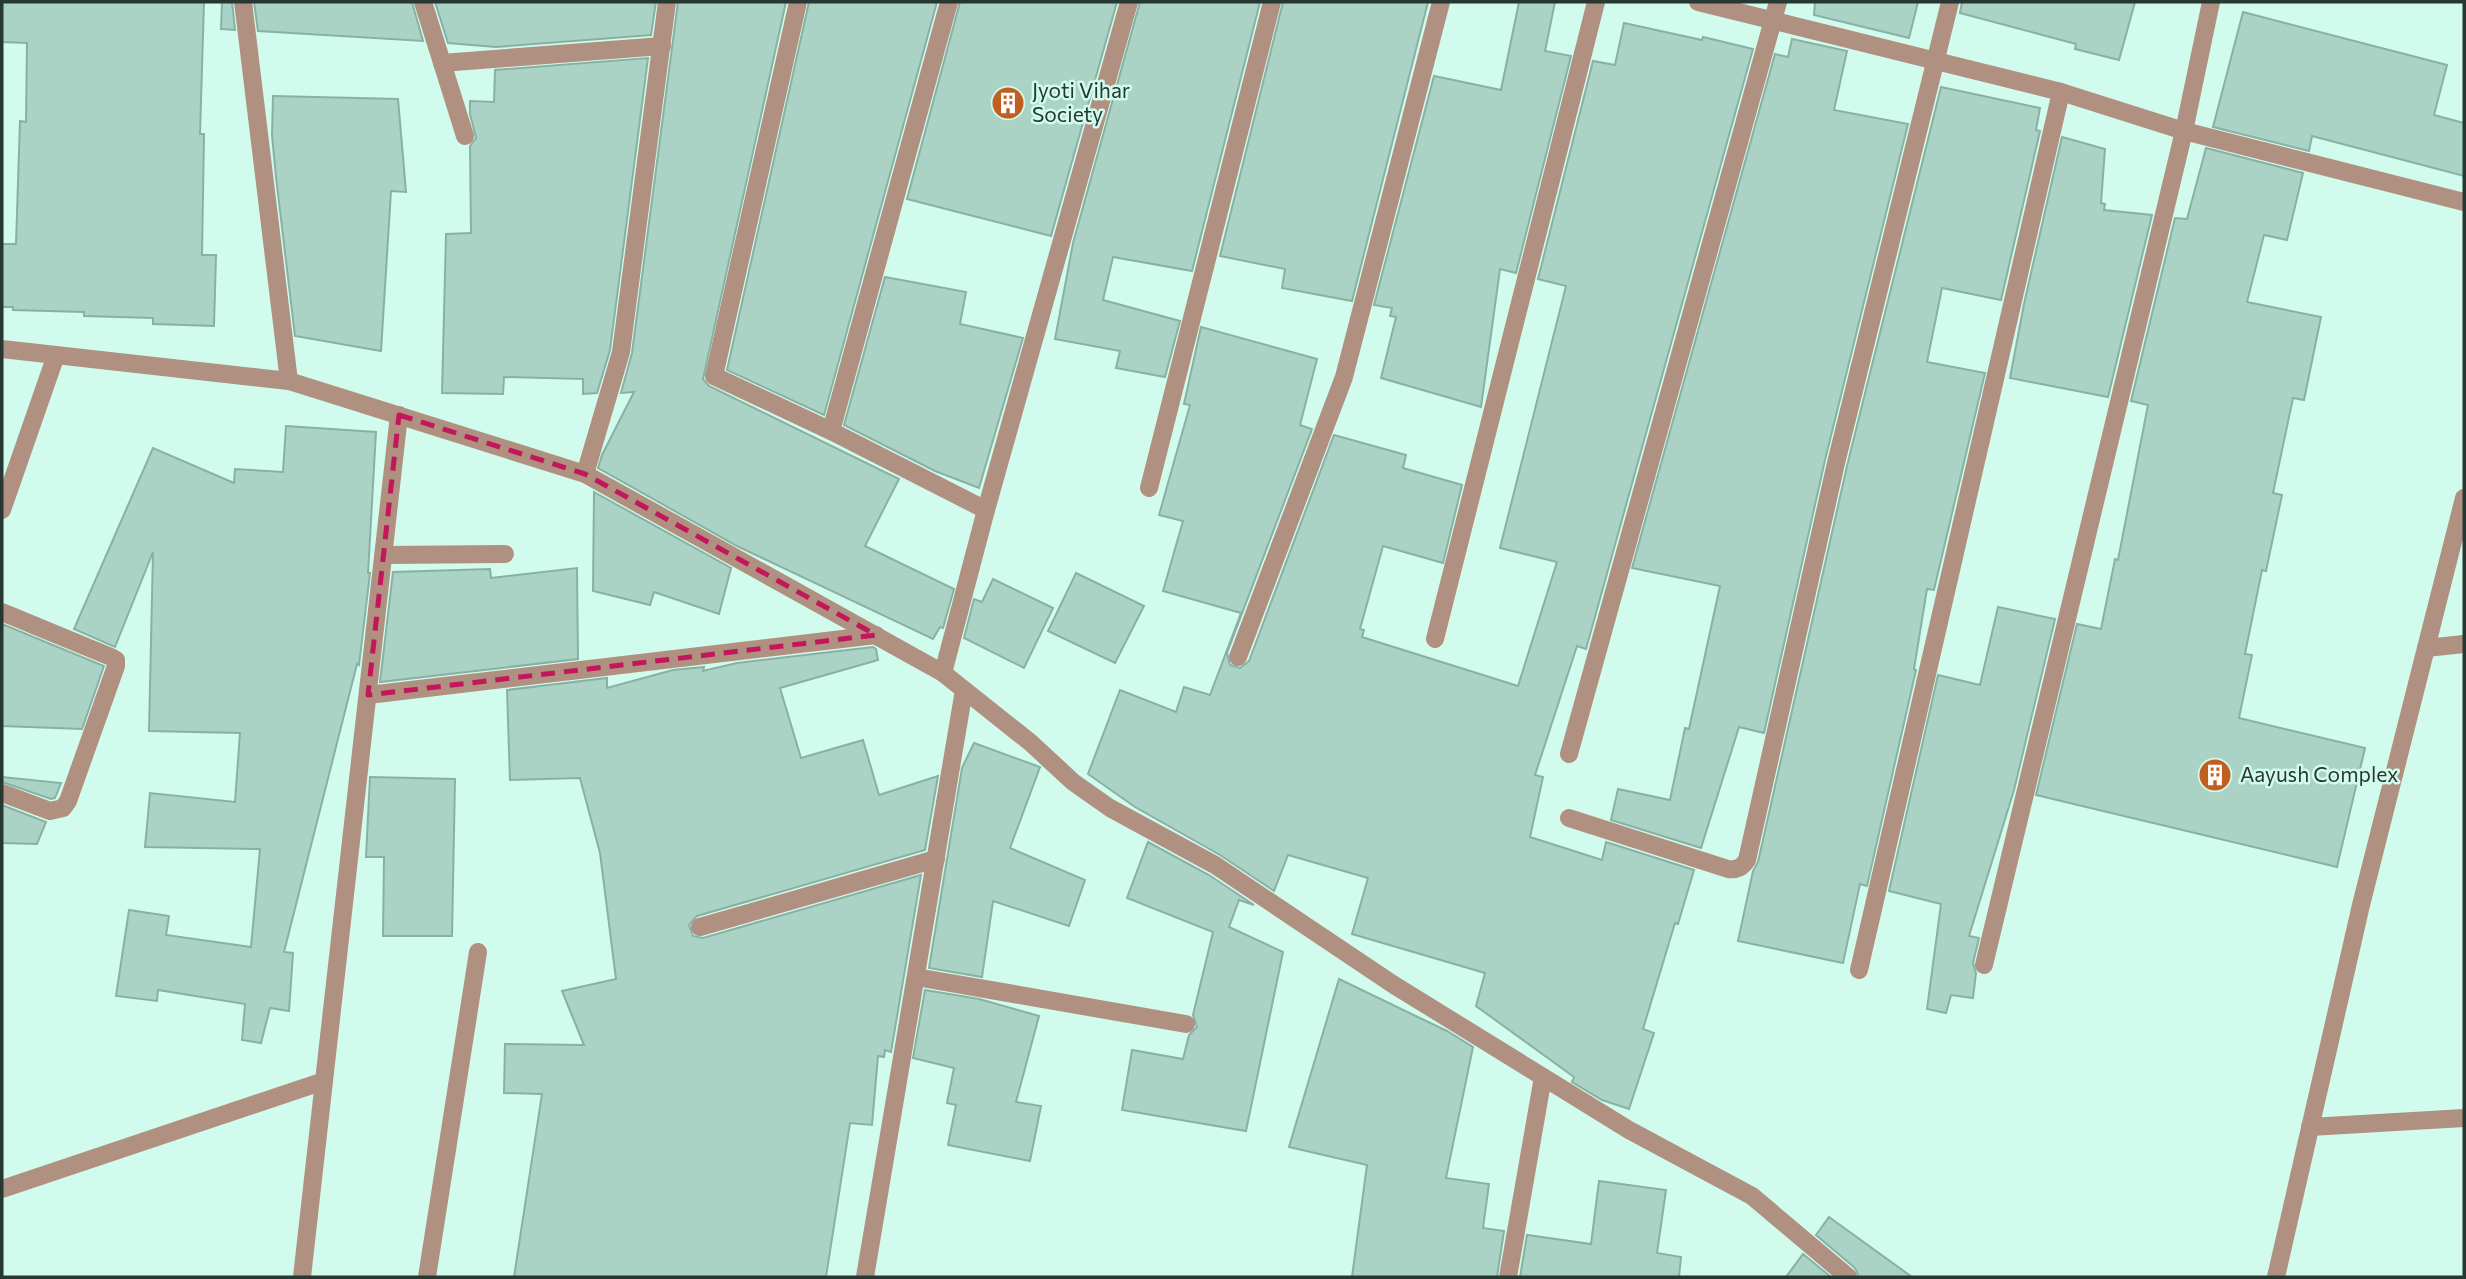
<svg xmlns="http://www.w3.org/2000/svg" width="2466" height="1279" viewBox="0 0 2466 1279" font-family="Commissioner,sans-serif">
  <rect width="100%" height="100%" fill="#d1fbed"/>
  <!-- building -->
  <g fill="#aad3c5" stroke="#89b1a3" stroke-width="2">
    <path d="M 2,2 L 204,2 L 200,134 L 204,134 L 202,255 L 216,255 L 214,326 L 153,324 L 153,318 L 84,316 L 84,312 L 13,310 L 13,307 L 2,307 L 2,244 L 16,244 L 20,121 L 26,122 L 27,43 L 2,42 Z"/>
    <path d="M 222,2 L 232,2 L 235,30 L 221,29 Z"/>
    <path d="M 254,2 L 412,2 L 423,41 L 258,31 Z"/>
    <path d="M 435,2 L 656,2 L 651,35 L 496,47 L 448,43 Z"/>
    <path d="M 678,2 L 786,2 L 703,379 L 709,386 L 899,479 L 865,546 L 954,589 L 943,628 L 940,627 L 933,639 L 737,546 L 598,468 L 602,455 L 634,392 L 621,393 L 632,353 Z"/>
    <path d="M 809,2 L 937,2 L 824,415 L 727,370 Z"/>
    <path d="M 960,2 L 1117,2 L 1051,236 L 907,199 Z"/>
    <path d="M 1140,2 L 1260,2 L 1192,271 L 1113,257 L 1103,300 L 1180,321 L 1165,377 L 1116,368 L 1120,351 L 1055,339 L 1073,243 Z"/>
    <path d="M 1283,2 L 1428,2 L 1352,301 L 1282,288 L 1285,269 L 1220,256 Z"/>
    <path d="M 1519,2 L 1555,2 L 1545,51 L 1571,56 L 1516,273 L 1500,269 L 1481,407 L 1381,378 L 1396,317 L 1390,316 L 1392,308 L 1374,305 L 1434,76 L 1501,90 Z"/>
    <path d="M 1815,2 L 1918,2 L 1909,38 L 1814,15 Z"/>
    <path d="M 1962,2 L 2135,2 L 2119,60 L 2075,49 L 2076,44 L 1960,13 Z"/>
    <path d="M 2243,12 L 2447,65 L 2434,115 L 2464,123 L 2464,176 L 2312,136 L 2309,151 L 2213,127 Z"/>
    <path d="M 1624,23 L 1702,40 L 1703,37 L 1753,49 L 1586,649 L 1577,646 L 1535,775 L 1543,777 L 1530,837 L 1602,860 L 1606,842 L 1694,870 L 1678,924 L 1675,923 L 1643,1029 L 1654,1033 L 1629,1109 L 1602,1100 L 1572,1082 L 1574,1077 L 1476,1006 L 1485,973 L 1352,934 L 1368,878 L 1288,855 L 1274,891 L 1220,855 L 1135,807 L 1088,774 L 1120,690 L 1176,712 L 1184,687 L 1210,695 L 1241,613 L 1163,591 L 1183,521 L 1159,515 L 1190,405 L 1184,404 L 1201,327 L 1317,359 L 1300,425 L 1312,429 L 1227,653 L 1230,665 L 1240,668 L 1249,661 L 1334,435 L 1406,455 L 1403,468 L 1462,485 L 1443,563 L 1383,546 L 1360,629 L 1364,630 L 1362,637 L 1518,686 L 1557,562 L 1500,548 L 1566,286 L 1538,279 L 1593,61 L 1615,65 Z"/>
    <path d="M 1792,39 L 1847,51 L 1834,110 L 1908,124 L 1825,460 L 1764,733 L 1739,727 L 1701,848 L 1611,820 L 1618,789 L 1670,800 L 1685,728 L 1689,729 L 1720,586 L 1632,568 L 1775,54 L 1788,57 Z"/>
    <path d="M 648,58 L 610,350 L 597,393 L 583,394 L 583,379 L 504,377 L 503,394 L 442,393 L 446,234 L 471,233 L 470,146 L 476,138 L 470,114 L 470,101 L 494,102 L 495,70 Z"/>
    <path d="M 1941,87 L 2040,108 L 2036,130 L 2040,131 L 2001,300 L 1942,288 L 1927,362 L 1985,373 L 1934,590 L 1927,589 L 1914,669 L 1916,670 L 1867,886 L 1860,884 L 1843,963 L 1738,941 L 1753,871 L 1758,862 L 1847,466 Z"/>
    <path d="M 273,96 L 398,99 L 406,192 L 391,191 L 381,351 L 295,336 L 276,177 L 272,135 Z"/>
    <path d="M 2062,137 L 2105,149 L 2101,203 L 2105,204 L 2104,210 L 2152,215 L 2108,397 L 2010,378 L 2024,304 Z"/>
    <path d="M 2206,148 L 2303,173 L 2287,240 L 2264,235 L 2247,302 L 2321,317 L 2304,400 L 2293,398 L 2273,493 L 2282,495 L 2266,571 L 2262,570 L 2245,654 L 2252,655 L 2239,718 L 2365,748 L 2337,867 L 2036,795 L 2077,624 L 2101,629 L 2115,559 L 2118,560 L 2148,405 L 2131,401 L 2175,218 L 2187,219 Z"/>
    <path d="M 885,277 L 966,292 L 960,324 L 1023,338 L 979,488 L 935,471 L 844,425 Z"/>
    <path d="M 286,426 L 376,432 L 368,573 L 370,573 L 359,665 L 357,664 L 284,952 L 293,953 L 289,1011 L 270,1008 L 261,1043 L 242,1040 L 245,1004 L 158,990 L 157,1001 L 116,996 L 129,910 L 169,916 L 166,935 L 251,947 L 260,849 L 145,847 L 150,793 L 235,802 L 240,733 L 149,731 L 153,552 L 115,647 L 74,629 L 153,448 L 234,483 L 235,469 L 283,472 Z"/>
    <path d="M 594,492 L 731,568 L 719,614 L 654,592 L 650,605 L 593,591 Z"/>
    <path d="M 577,568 L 578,659 L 380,682 L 393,572 L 490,569 L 491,578 Z"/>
    <path d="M 1076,573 L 1144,606 L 1115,663 L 1048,631 Z"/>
    <path d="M 993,579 L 1053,608 L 1024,668 L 964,638 L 974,599 L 982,602 Z"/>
    <path d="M 1998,607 L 2055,619 L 2014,790 L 1969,936 L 1979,938 L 1973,963 L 1976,973 L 1973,998 L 1951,995 L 1946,1013 L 1927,1009 L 1941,904 L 1889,891 L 1938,675 L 1980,685 Z"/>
    <path d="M 2,624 L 104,666 L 82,729 L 2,726 Z"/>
    <path d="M 873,647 L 876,649 L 878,660 L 780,688 L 801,758 L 863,740 L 879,795 L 938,776 L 925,850 L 697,916 L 689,925 L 693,936 L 703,938 L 921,875 L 891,1052 L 885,1050 L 884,1057 L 878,1056 L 872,1125 L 850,1123 L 826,1277 L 514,1277 L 542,1094 L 504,1093 L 505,1044 L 584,1045 L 562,991 L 616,979 L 600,853 L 580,778 L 510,780 L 507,690 L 607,678 L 607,688 L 673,670 L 704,667 L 703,671 L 737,663 Z"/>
    <path d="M 974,743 L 1040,767 L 1010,848 L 1085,880 L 1069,926 L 993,901 L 982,977 L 929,968 L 962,768 Z"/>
    <path d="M 2,777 L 61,783 L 55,798 L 51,799 L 2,782 Z"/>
    <path d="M 370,777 L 455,779 L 452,936 L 383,936 L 384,857 L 366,857 Z"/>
    <path d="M 2,805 L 46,822 L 37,844 L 2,843 Z"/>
    <path d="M 1148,842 L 1209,875 L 1254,905 L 1239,900 L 1229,927 L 1283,952 L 1246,1131 L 1122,1110 L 1132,1050 L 1183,1059 L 1189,1035 L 1197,1027 L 1193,1015 L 1213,932 L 1127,898 Z"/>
    <path d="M 1339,979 L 1447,1031 L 1473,1047 L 1446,1178 L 1489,1184 L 1483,1228 L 1504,1231 L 1497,1277 L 1352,1277 L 1367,1165 L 1289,1147 Z"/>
    <path d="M 925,990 L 979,999 L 1039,1016 L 1016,1102 L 1041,1106 L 1030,1161 L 948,1145 L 956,1105 L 947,1103 L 954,1068 L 913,1058 Z"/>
    <path d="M 1599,1181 L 1666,1190 L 1657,1253 L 1681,1257 L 1679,1277 L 1520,1277 L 1527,1235 L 1591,1244 Z"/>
    <path d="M 1829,1217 L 1912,1277 L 1859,1277 L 1855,1268 L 1816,1235 Z"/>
    <path d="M 1803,1254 L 1831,1277 L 1786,1277 Z"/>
  </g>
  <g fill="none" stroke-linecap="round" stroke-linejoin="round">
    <!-- minor -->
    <g stroke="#b09080" stroke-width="18">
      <path d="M 243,2 L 289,381"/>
      <path d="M 423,2 L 465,136"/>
      <path d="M 798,2 L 714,376 L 831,431 L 986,510"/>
      <path d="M 1698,2 L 2061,92 L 2184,131 L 2464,202"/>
      <path d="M 442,63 L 662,46"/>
      <path d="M 2,349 L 289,381 L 585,474 L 943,673 L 1031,743 L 1073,782 L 1110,808 L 1215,865 L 1394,985 L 1629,1130 L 1752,1196 L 1848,1277"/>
      <path d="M 831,431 L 949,2"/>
      <path d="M 585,474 L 621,352 L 667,2"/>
      <path d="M 1149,488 L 1272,2"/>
      <path d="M 2,510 L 56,355"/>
      <path d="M 384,555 L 505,554"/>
      <path d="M 2,612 L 111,657 L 116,660 L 116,666 L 68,801 L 63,808 L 50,811 L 2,793"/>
      <path d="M 1435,639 L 1596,2"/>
      <path d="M 2426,648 L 2464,644"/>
      <path d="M 1238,657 L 1344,377 L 1441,2"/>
      <path d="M 943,673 L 986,510 L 1129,2"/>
      <path d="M 368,695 L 876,635"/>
      <path d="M 1569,754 L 1778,2"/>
      <path d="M 1569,818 L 1728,869 C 1738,870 1742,867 1747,860 L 1836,463 L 1950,2"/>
      <path d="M 700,927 L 936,859"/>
      <path d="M 1984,965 L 2184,131 L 2211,2"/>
      <path d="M 1859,970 L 2061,92"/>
      <path d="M 916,977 L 1186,1024"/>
      <path d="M 2310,1127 L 2464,1118"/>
      <path d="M 2,1189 L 324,1081 L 399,415"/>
      <path d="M 302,1277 L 324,1081"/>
      <path d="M 427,1277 L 478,952"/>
      <path d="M 865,1277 L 964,690"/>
      <path d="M 1508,1277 L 1543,1077"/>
      <path d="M 2276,1277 L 2361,905 L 2464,498"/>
    </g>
  </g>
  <!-- marked area -->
  <path fill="none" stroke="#c2185b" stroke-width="5" stroke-dasharray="14 9" stroke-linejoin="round" d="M 399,415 L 585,474 L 876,635 L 368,695 Z"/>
  <!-- icons -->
  <defs>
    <symbol id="building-disc" viewBox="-11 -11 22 22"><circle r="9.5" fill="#c05f20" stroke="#d1fbed"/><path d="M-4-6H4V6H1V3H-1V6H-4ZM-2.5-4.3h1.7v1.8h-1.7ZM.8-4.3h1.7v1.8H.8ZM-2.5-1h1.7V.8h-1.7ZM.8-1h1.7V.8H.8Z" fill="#fff"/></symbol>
  </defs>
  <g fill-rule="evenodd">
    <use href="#building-disc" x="989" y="84" width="38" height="38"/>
    <use href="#building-disc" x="2196" y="756" width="38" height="38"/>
  </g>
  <g text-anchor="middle" stroke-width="5" stroke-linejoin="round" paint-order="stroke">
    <!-- poi labels -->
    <g font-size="21" fill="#273732" stroke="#d1fbed" text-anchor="start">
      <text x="1032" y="98">Jyoti Vihar<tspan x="1032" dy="24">Society</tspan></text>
      <text x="2240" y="782">Aayush Complex</text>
    </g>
  </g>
  <!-- border -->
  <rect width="2466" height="1279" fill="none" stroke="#273732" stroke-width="7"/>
</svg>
